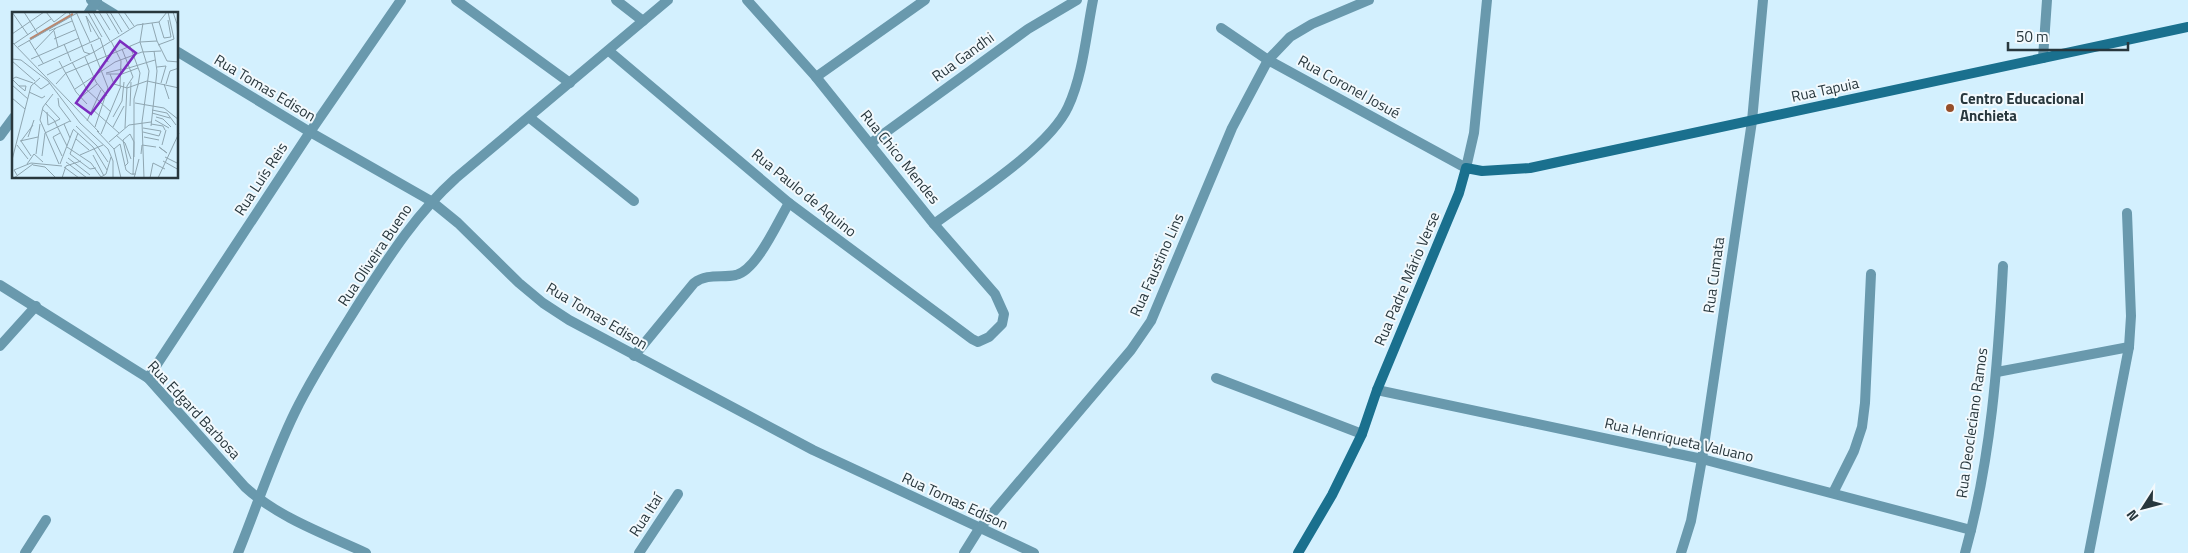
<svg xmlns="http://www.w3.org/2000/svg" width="2188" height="553" viewBox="0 0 2188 553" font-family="'Titillium Web',sans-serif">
  <rect width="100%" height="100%" fill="#d3f0fe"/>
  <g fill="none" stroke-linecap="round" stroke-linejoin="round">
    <!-- street -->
    <g stroke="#6999ad" stroke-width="10">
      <path d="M 91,0 L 114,14"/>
      <path d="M 456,0 L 570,83"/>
      <path d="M 616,0 L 643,21"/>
      <path d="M 88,14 L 97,0"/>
      <path d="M 1221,28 L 1268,60 L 1466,168 L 1474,133 L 1487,0"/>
      <path d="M 609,51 L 789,203 L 972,339 L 978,342 L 989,337 L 1002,324 L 1004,314 L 995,294 L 934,224 L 816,77 L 747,0"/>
      <path d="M 178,52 L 310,132 L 431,201 L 458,223 L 519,283 L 543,303 L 569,320 L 813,450 L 1034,553"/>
      <path d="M 2043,58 L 2047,0"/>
      <path d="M 816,77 L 925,0"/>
      <path d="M 530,118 L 634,201"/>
      <path d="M 0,136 L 14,117"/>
      <path d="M 871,143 L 1028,29 L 1077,0"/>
      <path d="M 934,224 C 972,196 1049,148 1068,107 C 1083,75 1086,35 1093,0"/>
      <path d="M 0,285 L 148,378 L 245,487 C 279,518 325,534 366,553"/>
      <path d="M 0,346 L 36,306"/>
      <path d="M 634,356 L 694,283 C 708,273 721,278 736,275 C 757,270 778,221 789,203"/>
      <path d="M 1997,372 L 2129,347 L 2131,316 L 2127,213"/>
      <path d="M 148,378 L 310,132 L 401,0"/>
      <path d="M 1216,378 L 1362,434"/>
      <path d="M 1377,390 L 1702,459 L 1971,530"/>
      <path d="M 1833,493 L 1854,451 L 1862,427 L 1865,403 L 1871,274"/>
      <path d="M 25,553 L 46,520"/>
      <path d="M 238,553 C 257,506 273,457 295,412 C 314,373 338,337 361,300 C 390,255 416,214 456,178 L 668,0"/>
      <path d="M 639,553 L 678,494"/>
      <path d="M 964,553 L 979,529 L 1131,350 L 1151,321 L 1232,128 L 1268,60 L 1290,37 L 1312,24 L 1369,0"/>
      <path d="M 1681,553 L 1691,521 L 1702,459 L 1752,121 L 1763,0"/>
      <path d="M 1965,553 C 1991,460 1998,363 2003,266"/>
      <path d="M 2089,553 L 2129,347"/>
    </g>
    <!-- secondary -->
    <path stroke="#1a708e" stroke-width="10" d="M 1298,553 L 1332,495 L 1362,434 L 1377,390 L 1459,193 L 1466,168 L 1482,171 L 1530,168 L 2188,27"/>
  </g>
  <!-- markers -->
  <circle fill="#964e2a" stroke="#f2f9fd" stroke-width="2" cx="1950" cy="108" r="5"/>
  <g text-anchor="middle" stroke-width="4" stroke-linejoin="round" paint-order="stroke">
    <!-- street labels -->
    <g font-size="15" fill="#28373d" stroke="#f2f9fd">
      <text transform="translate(963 57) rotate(-36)" y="5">Rua Gandhi</text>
      <text transform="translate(1349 87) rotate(29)" y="5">Rua Coronel Josué</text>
      <text transform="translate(265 88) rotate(31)" y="5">Rua Tomas Edison</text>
      <text transform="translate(1825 90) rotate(-12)" y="5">Rua Tapuia</text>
      <text transform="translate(900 157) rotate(51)" y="5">Rua Chico Mendes</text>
      <text transform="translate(261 179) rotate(-57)" y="5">Rua Luís Reis</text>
      <text transform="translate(804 193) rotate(39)" y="5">Rua Paulo de Aquino</text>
      <text transform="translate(375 255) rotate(-56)" y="5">Rua Oliveira Bueno</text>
      <text transform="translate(1157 265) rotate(-66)" y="5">Rua Faustino Lins</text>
      <text transform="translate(1714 275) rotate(-82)" y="5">Rua Cumata</text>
      <text transform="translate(1407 279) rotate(-67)" y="5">Rua Padre Mário Verse</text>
      <text transform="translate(597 316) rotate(31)" y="5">Rua Tomas Edison</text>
      <text transform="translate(194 410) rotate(47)" y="5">Rua Edgard Barbosa</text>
      <text transform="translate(1972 423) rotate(-82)" y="5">Rua Deocleciano Ramos</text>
      <text transform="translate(1679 440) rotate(13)" y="5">Rua Henriqueta Valuano</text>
      <text transform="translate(955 501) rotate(25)" y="5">Rua Tomas Edison</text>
      <text transform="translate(646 515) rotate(-57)" y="5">Rua Itaí</text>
    </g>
    <!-- poi labels -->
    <g font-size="15" font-weight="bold" fill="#28373d" stroke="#f2f9fd" text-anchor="start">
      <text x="1960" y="104">Centro Educacional<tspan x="1960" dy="17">Anchieta</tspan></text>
    </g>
  </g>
  <!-- overview -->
  <g transform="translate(12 12)">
    <rect width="166" height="166" fill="#d3f0fe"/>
    <path fill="none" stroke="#ba876f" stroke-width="2.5" d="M 18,27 L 61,2"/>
    <path fill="none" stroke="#8fa6b1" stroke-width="1" d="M 0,0 L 16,23M 12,0 L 26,22M 34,0 L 42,10 L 55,0M 57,0 L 72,40 L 78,42M 76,0 L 90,25M 81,0 L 98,29M 87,0 L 98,18M 94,0 L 107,22M 98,0 L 110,20M 106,0 L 117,17M 112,0 L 122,14M 156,0 L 162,27M 161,0 L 165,12 L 167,42M 65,2 L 78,30M 147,10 L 152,26 L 159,25 L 156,8M 131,11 L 128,30 L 137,59 L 130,110 L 132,166M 37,19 L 60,9M 42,19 L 46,35M 79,20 L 74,4 L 87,26M 0,22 L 32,0M 42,27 L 63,18M 17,28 L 31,51M 99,29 L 109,49 L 108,74M 145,29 L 155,49 L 167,50M 0,30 L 87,120M 128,30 L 145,29 L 140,11M 2,32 L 39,7M 52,32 L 59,49M 79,32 L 82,40 L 125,13 L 147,10 L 155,0M 146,33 L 162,27M 118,34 L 128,61 L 126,73M 6,35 L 67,0M 91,35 L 96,50M 110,37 L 121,65 L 115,74 L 113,116M 23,38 L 44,16M 73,45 L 84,70 L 95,84M 0,47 L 9,48 L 36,69 L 68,111 L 96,137 L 101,149 L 101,166M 19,47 L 67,26M 0,49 L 23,69M 47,49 L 64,80 L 75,92M 60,50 L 75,78 L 99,100M 26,54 L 88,26 L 91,35M 145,55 L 154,54 L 149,71M 110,58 L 143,48M 94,61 L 110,57M 94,62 L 110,62 L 126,56M 98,62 L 102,72 L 115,76 L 135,69 L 167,76M 35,63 L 82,40 L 96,76 L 83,115M 0,67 L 7,74 L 12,78 L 13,79 L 14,74 L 7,74M 0,67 L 4,65 L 21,71M 22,71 L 29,77 L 38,71M 44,72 L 54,61 L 128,30M 152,72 L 157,87M 154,72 L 158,59 L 167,56M 0,73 L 16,87M 63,77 L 103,50 L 130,40 L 149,39M 17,80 L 30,86 L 33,84M 41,82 L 31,95 L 28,108 L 47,152M 69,85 L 85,72M 0,86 L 13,97M 46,86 L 47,94 L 59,110M 33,91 L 48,107 L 36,113 L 35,100M 123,91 L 152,96 L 167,108M 118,94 L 119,70M 30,97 L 42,108 L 55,134M 80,97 L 107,121M 140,98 L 155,101 L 164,113M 140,101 L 158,106M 101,105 L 110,89 L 112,70M 144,105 L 151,107 L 159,115M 143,108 L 157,116M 75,109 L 89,78M 52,112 L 58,126M 139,112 L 151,114 L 153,118M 64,114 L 85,134 L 96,150M 139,114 L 145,59 L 142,39M 101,115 L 112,94M 131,116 L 149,119 L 147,124 L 131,120M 61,117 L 81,135 L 95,158M 85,119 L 102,137 L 109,166M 48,121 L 41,125 L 50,144M 66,121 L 58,142 L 78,157 L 84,156M 89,122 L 109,74M 104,123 L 113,131 L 119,147M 16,125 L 22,108M 132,125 L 147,128M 64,127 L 77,138M 8,129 L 26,125M 9,129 L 21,113M 9,129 L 19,144M 97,130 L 117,113 L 139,110M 5,133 L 16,147M 150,133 L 154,118M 55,135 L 79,151 L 89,165 L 94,162 L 99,145M 102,137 L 108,132 L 114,158 L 119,162 L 124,162M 155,141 L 147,135 L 155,141M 24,142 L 28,112M 129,142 L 130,133 L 144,135M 68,143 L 91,133M 81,143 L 92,164M 30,144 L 33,121 L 58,109M 122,145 L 122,87 L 126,73M 153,145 L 167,152M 56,146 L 78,163M 0,148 L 19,74 L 28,66M 151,149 L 167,158M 54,150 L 75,166M 15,152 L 22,142 L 31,150M 48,152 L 61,118M 21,153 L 33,155 L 44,166M 113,154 L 116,151 L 111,128 L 118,122 L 122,130 L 121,163M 52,155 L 67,166M 5,163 L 2,158 L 19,151 L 50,154M 2,166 L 21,152M 50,166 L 54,154 L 69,149M 122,166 L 127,147M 138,166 L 141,151 L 153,157M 146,166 L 167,121"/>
    <path fill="#7b2cbf" fill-opacity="0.15" stroke="#7b2cbf" stroke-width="2.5" d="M 108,29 L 124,41 L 79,102 L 64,91 Z"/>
    <rect width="166" height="166" fill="none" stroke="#28373d" stroke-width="2.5"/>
  </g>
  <!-- north arrow -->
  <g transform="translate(2143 508) rotate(234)" stroke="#f2f9fd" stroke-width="4" paint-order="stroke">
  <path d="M0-4L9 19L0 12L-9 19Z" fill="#28373d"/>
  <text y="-8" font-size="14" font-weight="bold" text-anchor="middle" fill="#28373d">N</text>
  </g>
  <!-- scale -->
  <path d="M2008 42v8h120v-8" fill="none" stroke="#28373d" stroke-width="2.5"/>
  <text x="2016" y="42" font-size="15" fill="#28373d" stroke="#f2f9fd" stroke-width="4" paint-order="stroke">50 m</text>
</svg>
